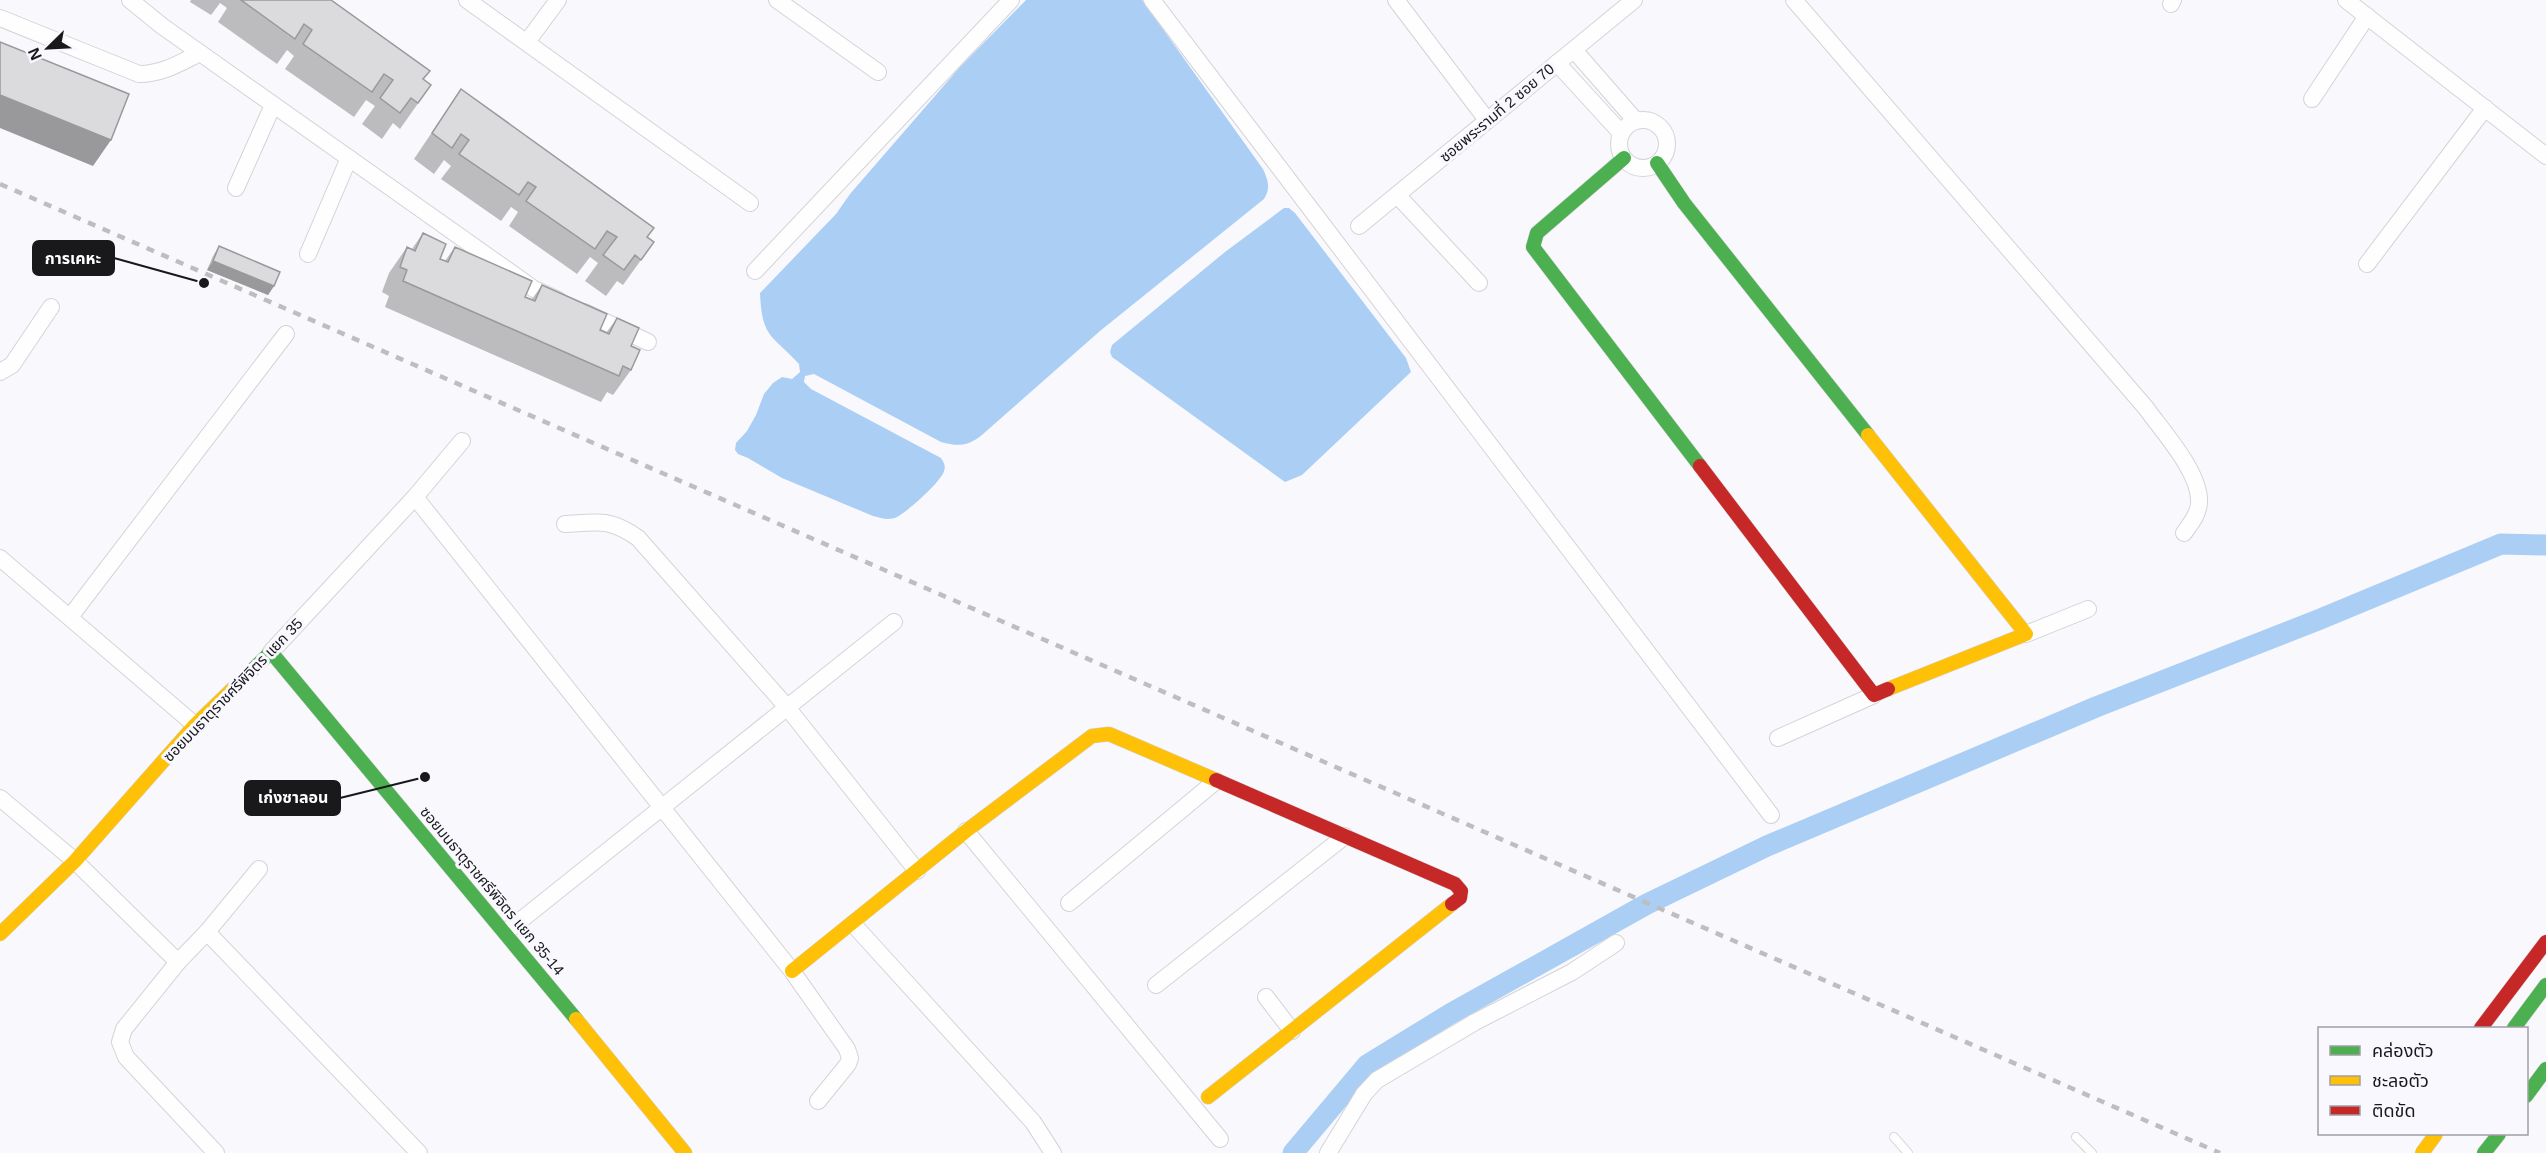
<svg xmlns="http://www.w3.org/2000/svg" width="2546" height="1153" viewBox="0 0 2546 1153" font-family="Arial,'Noto Sans Thai',sans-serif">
  <rect width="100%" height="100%" fill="#f9f9fd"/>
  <!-- water -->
  <g fill="#abcef5">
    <path d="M 1026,0 L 1142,0 L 1263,169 C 1268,180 1271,188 1264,199 L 1100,331 L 983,434 C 969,446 959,447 941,442 L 814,374 L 805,376 L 804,382 L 811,389 L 941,458 C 944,463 946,466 944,471 C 941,482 907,512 897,517 C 888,521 882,518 873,516 L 782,478 L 748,458 L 738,454 L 735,450 L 736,443 L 747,431 L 756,415 L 764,394 L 773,383 L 782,377 L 792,379 L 800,372 L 799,364 C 772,334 762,339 760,293 L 836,214 L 850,194 L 960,67 Z"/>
    <path d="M 1284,208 L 1289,208 L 1295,213 L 1406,358 L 1411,372 L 1302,475 L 1285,482 L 1112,357 L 1110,352 L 1112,345 L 1225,252 Z"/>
  </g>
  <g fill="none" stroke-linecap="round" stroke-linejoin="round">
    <!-- canal -->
    <path stroke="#abcef5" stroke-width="21" d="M 1293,1153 L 1367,1065 L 1450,1014 L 1647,904 L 1767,846 L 2096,707 L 2318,620 L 2501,544 L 2546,545"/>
    <defs>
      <g id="lane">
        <path d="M 1894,1137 L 1908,1153"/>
        <path d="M 2076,1137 L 2092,1153"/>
      </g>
      <g id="street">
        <path d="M 130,0 L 162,26 L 534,289 L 558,300"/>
        <path d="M 467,0 L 750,203"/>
        <path d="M 777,0 L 878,72"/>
        <path d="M 1152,0 L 1771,815"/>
        <path d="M 1396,0 L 1487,120"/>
        <path d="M 1794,0 L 2146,408 C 2163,432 2201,473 2199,503 C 2198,515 2191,523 2184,533"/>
        <path d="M 2346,0 L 2546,156"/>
        <path d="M 2171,4 L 2173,0"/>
        <path d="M 0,18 L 139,74 C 162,74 180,63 200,53"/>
        <path d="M 527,42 L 558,0"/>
        <path d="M 1574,50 L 1636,121"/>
        <path d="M 1557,63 L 1621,133"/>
        <path d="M 2312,99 L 2367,16"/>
        <circle cx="1643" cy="144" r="24"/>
        <path d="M 236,188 L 273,105"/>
        <path d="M 1398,196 L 1479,283"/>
        <path d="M 1359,226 L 1634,0"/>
        <path d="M 308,254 L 349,158"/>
        <path d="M 2367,264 L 2485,108"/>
        <path d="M 755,271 L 1011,0"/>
        <path d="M 584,312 L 648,342"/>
        <path d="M 0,372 L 12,365 L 51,307"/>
        <path d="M 415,497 L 792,971 L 847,1049 L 850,1058 L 848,1064 L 818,1101"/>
        <path d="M 565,524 C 599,522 609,518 638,538 L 786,706 L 917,871"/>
        <path d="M 0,558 L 195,725"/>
        <path d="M 70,617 L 286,334"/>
        <path d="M 2026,634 L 2088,609"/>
        <path d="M 271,652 L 415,497 L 462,441"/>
        <path d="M 1778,738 L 1874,695"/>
        <path d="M 0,798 L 75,861 L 178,962"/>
        <path d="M 966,831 L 1220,1139"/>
        <path d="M 1069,903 L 1216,781"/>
        <path d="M 853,924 L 1033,1122 L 1053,1153"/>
        <path d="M 207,932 L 419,1153"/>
        <path d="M 506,932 L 894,622"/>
        <path d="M 1156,985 L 1345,836"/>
        <path d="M 1266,997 L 1292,1031"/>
        <path d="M 216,1153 L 126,1057 L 120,1042 L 124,1029 L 178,962 L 207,932 L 259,869"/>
        <path d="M 1328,1153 L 1364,1094 L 1377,1080 L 1475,1022 L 1572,972 L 1616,943"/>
      </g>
      <g id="fast">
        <path d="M 1624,158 L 1537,233 L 1533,247 L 1700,466"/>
        <path d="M 1657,163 L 1684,203 L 1868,435"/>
        <path d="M 246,676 L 271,652 L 576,1019"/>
        <path d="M 2514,1028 L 2546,985"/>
        <path d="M 2526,1096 L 2546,1069"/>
        <path d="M 2484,1153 L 2499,1134"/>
      </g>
      <g id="slow">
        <path d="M 1868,435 L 2026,634 L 1888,689"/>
        <path d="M 0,934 L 75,861 L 195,725 L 246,676"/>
        <path d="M 792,971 L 966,831 L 1092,736 L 1109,734 L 1216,780"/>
        <path d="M 576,1019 L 685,1153"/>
        <path d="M 1208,1097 L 1452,904"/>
      </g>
      <g id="jam">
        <path d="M 1700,466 L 1874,695 L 1888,689"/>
        <path d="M 1216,780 L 1455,884 L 1461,891 L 1460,898 L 1452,904"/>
        <path d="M 2481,1028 L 2546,942"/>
      </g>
    </defs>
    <!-- lane casing -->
    <use href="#lane" stroke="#d4d4d8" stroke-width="10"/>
    <!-- street casing -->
    <use href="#street" stroke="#d4d4d8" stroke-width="18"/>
    <!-- fast casing -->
    <use href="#fast" stroke="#d4d4d8" stroke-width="15"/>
    <!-- slow casing -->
    <use href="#slow" stroke="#d4d4d8" stroke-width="15"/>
    <!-- jam casing -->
    <use href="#jam" stroke="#d4d4d8" stroke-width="15"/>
    <!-- lane -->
    <use href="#lane" stroke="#fefeff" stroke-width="8"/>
    <!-- street -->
    <use href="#street" stroke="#fefeff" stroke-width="16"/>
    <!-- fast -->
    <use href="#fast" stroke="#4caf50" stroke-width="14"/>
    <!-- slow -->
    <use href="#slow" stroke="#ffc107" stroke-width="14"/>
    <!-- jam -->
    <use href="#jam" stroke="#c62828" stroke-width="14"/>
    <!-- rail -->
    <path stroke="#bebebf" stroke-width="4.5" stroke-dasharray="8 8" stroke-linecap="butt" d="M 0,184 L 2220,1153"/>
    <defs>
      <path id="slow-bridge" d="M 2422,1153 L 2436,1134"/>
    </defs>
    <!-- slow-bridge casing -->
    <use href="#slow-bridge" stroke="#d4d4d8" stroke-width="15" stroke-linecap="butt"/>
    <!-- slow-bridge -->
    <use href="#slow-bridge" stroke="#ffc107" stroke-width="14"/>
  </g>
  <!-- wall -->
  <g fill="#bcbcbf">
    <path d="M 191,0 L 331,0 L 431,85 L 400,129 L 393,123 L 382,139 L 362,124 L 375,106 L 366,100 L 354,117 L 285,69 L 294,56 L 287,50 L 277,64 L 218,22 L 227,8 L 220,3 L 211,15 L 190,2 Z"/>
    <path d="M 461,89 L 654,242 L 623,285 L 617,281 L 606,296 L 585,281 L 598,263 L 590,257 L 577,274 L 509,226 L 518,212 L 511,207 L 501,221 L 441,179 L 451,166 L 444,160 L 434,174 L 414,159 Z"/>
    <path d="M 423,233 L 440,259 L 445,261 L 455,247 L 525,297 L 532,299 L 542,285 L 600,330 L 606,333 L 617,318 L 631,346 L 631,370 L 613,395 L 607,392 L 601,402 L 385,307 L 389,296 L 382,292 L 389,273 L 407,247 L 412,249 Z"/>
    <path d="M 219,246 L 274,286 L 268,295 L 207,270 L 213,256 Z"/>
  </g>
  <!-- shaded-wall -->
  <g fill="#99999b">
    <path d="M 0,95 L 111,140 L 93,166 L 0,128 Z"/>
    <path d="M 213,261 L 274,286 L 268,295 L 207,270 Z"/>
  </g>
  <!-- building -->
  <g fill="#dbdbde" stroke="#99999b" stroke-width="1.5">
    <path d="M 241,0 L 331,0 L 430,71 L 423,79 L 431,85 L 418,103 L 411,98 L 400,113 L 380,98 L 393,80 L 384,74 L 372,92 L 303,44 L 312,30 L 304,24 L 295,39 Z"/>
    <path d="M 0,42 L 129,94 L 111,140 L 0,95 Z"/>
    <path d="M 461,89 L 654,228 L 647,237 L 654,242 L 641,260 L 635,255 L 624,270 L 603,255 L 617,237 L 607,231 L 595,249 L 526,201 L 536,187 L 528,182 L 519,195 L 459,154 L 469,140 L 461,134 L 452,148 L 432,133 Z"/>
    <path d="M 423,233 L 446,244 L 440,259 L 448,262 L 455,247 L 532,281 L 525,297 L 535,301 L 542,285 L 607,314 L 600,330 L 609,334 L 617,318 L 639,328 L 631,346 L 640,350 L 631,370 L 623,366 L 619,376 L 403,281 L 407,270 L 400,267 L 407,247 L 415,251 Z"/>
    <path d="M 219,246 L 280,272 L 274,286 L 213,261 Z"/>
  </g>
  <g text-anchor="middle" stroke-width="6" stroke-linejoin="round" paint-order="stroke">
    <!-- street labels -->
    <g font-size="15" fill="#19191c" stroke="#f8f8fe">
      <text transform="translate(1497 113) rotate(-40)" y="5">ซอยพระรามที่ 2 ซอย 70</text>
      <text transform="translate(233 690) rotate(-46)" y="5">ซอยมนธาตุราชศรีพิจิตร แยก 35</text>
      <text transform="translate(492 891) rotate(50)" y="5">ซอยมนธาตุราชศรีพิจิตร แยก 35-14</text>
    </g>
  </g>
  <!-- callouts -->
  <path fill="none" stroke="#19191c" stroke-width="2" d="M204 283L114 258M425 777L340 798"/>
  <g fill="#19191c" stroke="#f8f8fe" stroke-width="2">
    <circle cx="204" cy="283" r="6"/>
    <circle cx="425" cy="777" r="6"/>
  </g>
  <g fill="#19191c" stroke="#19191c" stroke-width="2">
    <rect x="33" y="241" width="81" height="34" rx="6"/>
    <rect x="245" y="781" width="95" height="34" rx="6"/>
  </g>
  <g font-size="16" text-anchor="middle" font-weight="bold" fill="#fff">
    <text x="73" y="264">การเคหะ</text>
    <text x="293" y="803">เก่งซาลอน</text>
  </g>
  <!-- legend -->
  <rect x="2318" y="1027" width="210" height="108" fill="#f8f8fe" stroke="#9f9fa4" stroke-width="1.5"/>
  <rect x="2330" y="1046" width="30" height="9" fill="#4caf50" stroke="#9f9fa4" stroke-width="1.5"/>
  <text x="2372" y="1057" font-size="18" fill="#19191c">คล่องตัว</text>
  <rect x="2330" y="1076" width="30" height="9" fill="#ffc107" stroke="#9f9fa4" stroke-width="1.5"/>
  <text x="2372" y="1087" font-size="18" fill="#19191c">ชะลอตัว</text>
  <rect x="2330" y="1106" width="30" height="9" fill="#c62828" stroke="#9f9fa4" stroke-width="1.5"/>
  <text x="2372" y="1117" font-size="18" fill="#19191c">ติดขัด</text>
  <!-- north arrow -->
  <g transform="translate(48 48) rotate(246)" stroke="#f8f8fe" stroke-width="4.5" paint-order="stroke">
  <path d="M0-4.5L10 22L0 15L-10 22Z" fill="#19191c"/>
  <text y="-9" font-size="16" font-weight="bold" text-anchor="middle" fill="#19191c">N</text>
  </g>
</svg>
